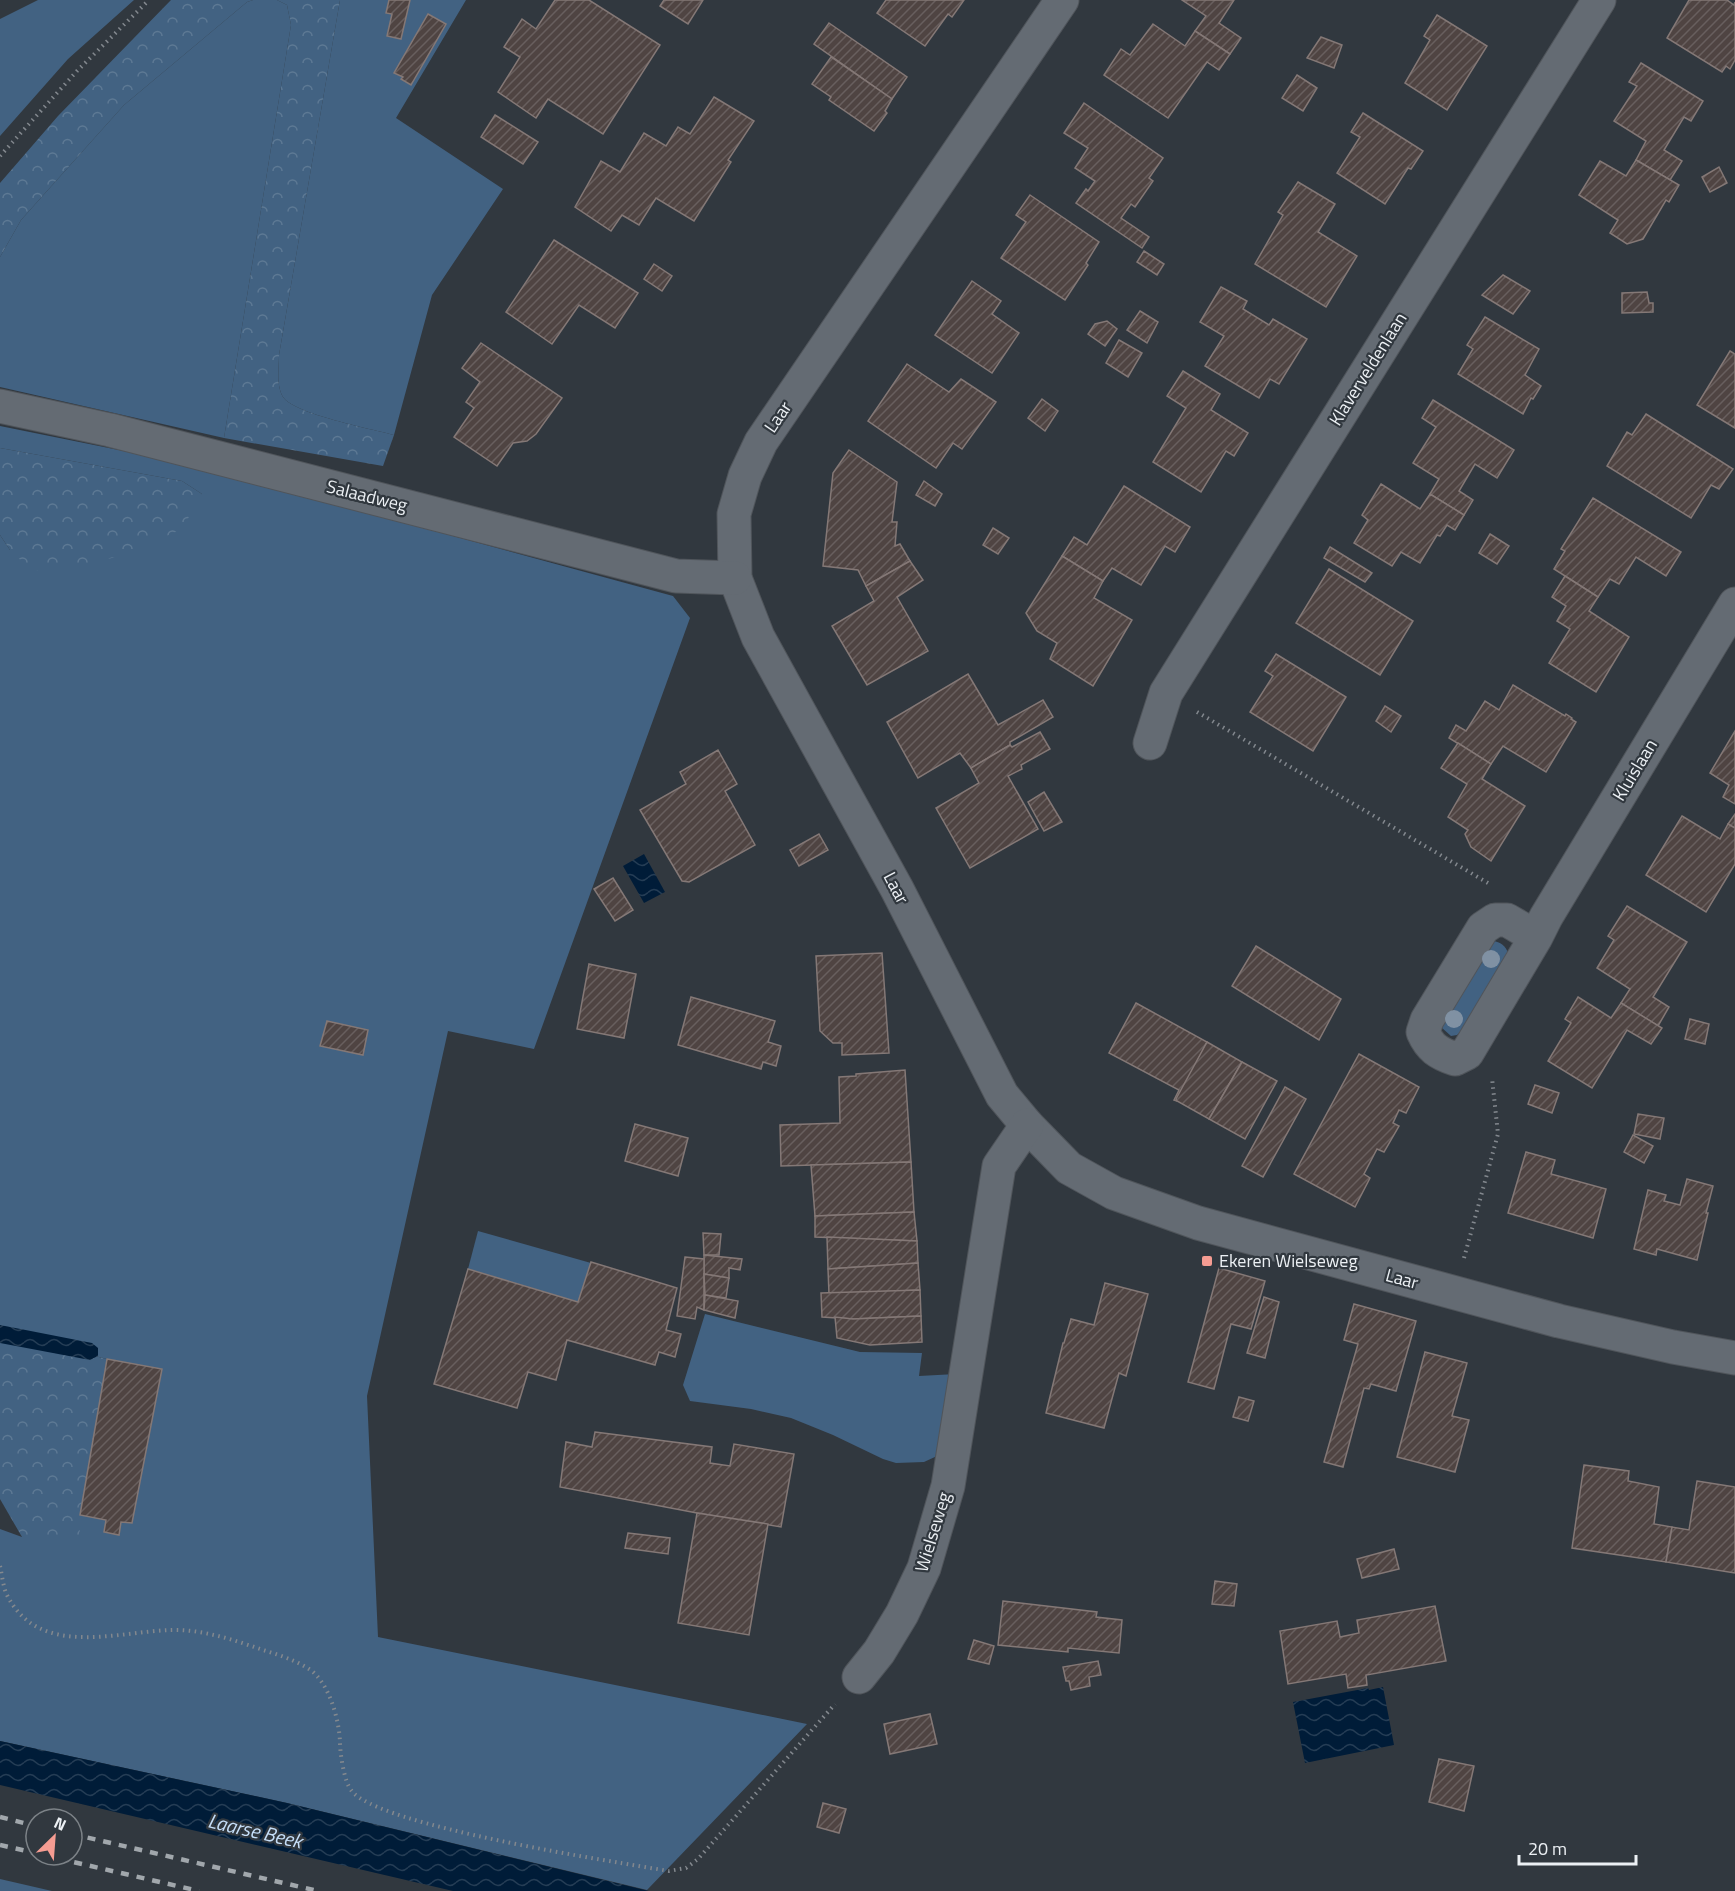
<svg xmlns="http://www.w3.org/2000/svg" width="1735" height="1891" viewBox="0 0 1735 1891" font-family="'Titillium Web',sans-serif">
  <defs>
    <pattern id="forest-crowns" width="20" height="18" patternUnits="userSpaceOnUse" patternTransform="scale(1.5)"><rect width="20" height="18" fill="#426282"/><path d="M2 6a3 3 0 1 1 6 0M12 15a3 3 0 1 1 6 0" fill="none" stroke="#5d7994"/></pattern>
    <pattern id="water-waves" width="16" height="10" patternUnits="userSpaceOnUse" patternTransform="scale(1.5)"><rect width="16" height="10" fill="#001c38"/><path d="M0 5q4-4 8 0t8 0" fill="none" stroke="#253d55"/></pattern>
    <pattern id="building-hatch" width="6" height="6" patternUnits="userSpaceOnUse" patternTransform="scale(1.5)"><rect width="6" height="6" fill="#4f4442"/><path d="M-1 1l2-2M0 6l6-6M5 7l2-2" fill="none" stroke="#685f5e"/></pattern>
  </defs>
  <rect width="100%" height="100%" fill="#31383f"/>
  <!-- green -->
  <g fill="#426282">
    <path d="M 38,0 L 134,0 L 68,59 L 0,136 L 0,19 Z"/>
    <path d="M 253,0 L 277,0 L 287,5 L 291,25 L 224,438 L 0,387 L 0,257 L 21,220 L 124,105 L 247,2 Z"/>
    <path d="M 340,0 L 466,0 L 396,118 L 503,189 L 432,295 L 394,435 C 372,429 294,414 283,397 C 276,385 279,369 279,355 Z"/>
    <path d="M 0,426 L 193,465 L 673,596 L 690,618 L 534,1049 L 448,1031 L 367,1396 L 378,1637 L 807,1724 L 647,1890 L 287,1803 L 0,1741 L 0,1529 L 22,1537 L 107,1359 L 0,1333 L 0,535 L 10,550 L 202,494 L 182,481 L 0,448 Z"/>
    <path d="M 1494,941 C 1501,943 1505,945 1508,953 L 1463,1029 L 1457,1035 L 1451,1036 L 1441,1027 Z"/>
    <path d="M 478,1231 L 591,1263 L 578,1302 L 468,1269 Z"/>
    <path d="M 705,1314 L 860,1352 L 922,1353 L 919,1376 L 956,1374 L 937,1456 L 924,1462 L 896,1463 L 883,1459 L 833,1435 L 791,1418 L 751,1409 L 690,1401 L 683,1385 Z"/>
    <path d="M 0,1879 L 52,1891 L 0,1891 Z"/>
  </g>
  <!-- forest -->
  <g fill="url(#forest-crowns)">
    <path d="M 171,0 L 253,0 L 247,2 L 124,105 L 21,220 L 0,257 L 0,183 L 58,116 Z"/>
    <path d="M 277,0 L 340,0 L 279,355 C 279,369 276,385 283,397 C 294,414 372,429 394,435 L 383,466 L 224,438 L 291,25 L 287,5 Z"/>
    <path d="M 0,448 L 182,481 L 202,494 L 182,529 L 132,552 L 81,567 L 32,571 L 10,550 L 0,535 Z"/>
    <path d="M 0,1333 L 107,1359 L 78,1542 L 22,1537 L 0,1499 Z"/>
  </g>
  <!-- water -->
  <g fill="url(#water-waves)">
    <path d="M 644,854 L 665,892 L 644,903 L 623,866 Z"/>
    <path d="M 0,1325 L 92,1343 L 98,1348 L 98,1356 L 90,1360 L 0,1343 Z"/>
    <path d="M 1383,1687 L 1394,1745 L 1305,1763 L 1293,1702 L 1368,1688 L 1369,1690 Z"/>
    <path d="M 0,1741 L 287,1803 L 649,1891 L 453,1891 L 0,1785 Z"/>
  </g>
  <!-- building -->
  <g fill="url(#building-hatch)" stroke="#847876" stroke-width="1.5">
    <path d="M 389,0 L 410,0 L 401,39 L 387,36 L 392,14 L 386,13 Z"/>
    <path d="M 555,0 L 589,0 L 660,45 L 603,134 L 548,99 L 536,118 L 498,92 L 520,57 L 504,47 L 522,19 L 536,29 Z"/>
    <path d="M 664,0 L 703,0 L 688,24 L 660,6 Z"/>
    <path d="M 886,0 L 964,0 L 952,17 L 948,14 L 925,46 L 877,13 Z"/>
    <path d="M 1182,0 L 1234,0 L 1219,23 L 1241,38 L 1230,54 L 1195,31 L 1206,16 Z"/>
    <path d="M 1689,0 L 1727,0 L 1734,5 L 1735,2 L 1735,60 L 1730,69 L 1726,66 L 1722,72 L 1667,38 Z"/>
    <path d="M 428,14 L 446,24 L 411,85 L 401,79 L 403,77 L 394,73 Z"/>
    <path d="M 1437,15 L 1487,46 L 1447,110 L 1405,83 L 1430,40 L 1424,36 Z"/>
    <path d="M 829,23 L 907,77 L 892,99 L 814,44 Z"/>
    <path d="M 1153,24 L 1185,46 L 1195,31 L 1230,54 L 1219,70 L 1207,62 L 1168,118 L 1104,75 L 1121,49 L 1130,55 Z"/>
    <path d="M 1321,37 L 1342,45 L 1334,68 L 1307,58 Z"/>
    <path d="M 831,57 L 892,99 L 885,111 L 887,113 L 874,131 L 829,100 L 831,97 L 812,84 Z"/>
    <path d="M 1641,63 L 1703,101 L 1691,121 L 1684,117 L 1664,150 L 1682,161 L 1670,180 L 1636,160 L 1646,141 L 1614,121 L 1637,86 L 1629,82 Z"/>
    <path d="M 1297,75 L 1317,88 L 1303,111 L 1282,98 Z"/>
    <path d="M 714,97 L 754,121 L 728,160 L 731,162 L 694,221 L 656,198 L 639,225 L 622,215 L 611,231 L 575,207 L 601,161 L 620,172 L 644,133 L 666,146 L 678,127 L 690,134 Z"/>
    <path d="M 1084,103 L 1163,158 L 1149,178 L 1153,181 L 1135,207 L 1131,204 L 1121,218 L 1149,237 L 1142,248 L 1076,203 L 1086,189 L 1088,191 L 1095,181 L 1075,168 L 1088,148 L 1064,133 Z"/>
    <path d="M 1363,113 L 1423,151 L 1411,169 L 1408,168 L 1385,204 L 1337,173 L 1360,137 L 1351,132 Z"/>
    <path d="M 495,115 L 538,142 L 523,164 L 481,137 Z"/>
    <path d="M 1636,160 L 1679,185 L 1669,202 L 1666,200 L 1643,239 L 1627,244 L 1610,233 L 1618,220 L 1579,195 L 1600,161 L 1626,176 Z"/>
    <path d="M 1719,167 L 1727,183 L 1710,192 L 1702,177 Z"/>
    <path d="M 1298,182 L 1335,204 L 1318,232 L 1357,256 L 1326,307 L 1255,264 L 1283,215 L 1278,212 Z"/>
    <path d="M 1030,195 L 1099,242 L 1086,263 L 1088,265 L 1065,300 L 1001,258 L 1026,222 L 1016,215 Z"/>
    <path d="M 554,240 L 638,293 L 615,328 L 579,305 L 552,344 L 506,312 Z"/>
    <path d="M 1144,251 L 1164,264 L 1157,275 L 1137,262 Z"/>
    <path d="M 654,264 L 672,276 L 662,291 L 644,279 Z"/>
    <path d="M 1503,275 L 1530,291 L 1513,314 L 1482,295 Z"/>
    <path d="M 972,281 L 1001,301 L 992,314 L 1019,333 L 992,373 L 935,335 Z"/>
    <path d="M 1221,287 L 1247,301 L 1243,309 L 1269,325 L 1273,319 L 1307,339 L 1279,384 L 1270,379 L 1259,398 L 1205,366 L 1224,336 L 1200,322 Z"/>
    <path d="M 1647,292 L 1649,303 L 1653,303 L 1653,312 L 1622,313 L 1622,293 Z"/>
    <path d="M 1140,311 L 1158,322 L 1147,343 L 1127,330 Z"/>
    <path d="M 1485,317 L 1539,349 L 1525,375 L 1541,386 L 1533,399 L 1531,398 L 1523,414 L 1458,374 L 1473,349 L 1467,345 Z"/>
    <path d="M 1107,321 L 1117,329 L 1105,346 L 1088,334 L 1095,324 Z"/>
    <path d="M 1119,340 L 1142,353 L 1128,377 L 1106,363 Z"/>
    <path d="M 481,343 L 562,398 L 536,434 L 527,441 L 513,443 L 497,466 L 454,437 L 474,408 L 466,402 L 480,382 L 462,368 Z"/>
    <path d="M 1730,351 L 1735,354 L 1735,428 L 1697,405 Z"/>
    <path d="M 907,364 L 949,392 L 961,379 L 996,402 L 962,449 L 953,443 L 936,468 L 868,421 Z"/>
    <path d="M 1183,371 L 1220,394 L 1211,410 L 1248,433 L 1234,456 L 1226,451 L 1201,492 L 1153,462 L 1186,408 L 1167,396 Z"/>
    <path d="M 1042,399 L 1058,411 L 1045,431 L 1028,418 Z"/>
    <path d="M 1433,400 L 1514,450 L 1497,478 L 1475,464 L 1459,491 L 1473,500 L 1464,515 L 1430,494 L 1439,479 L 1413,463 L 1436,427 L 1422,418 Z"/>
    <path d="M 1646,414 L 1733,469 L 1719,489 L 1711,485 L 1691,518 L 1607,466 L 1627,432 L 1632,435 Z"/>
    <path d="M 849,450 L 897,482 L 892,522 L 897,522 L 895,546 L 900,544 L 910,561 L 866,586 L 858,570 L 823,566 L 833,473 Z"/>
    <path d="M 924,481 L 942,494 L 935,506 L 916,495 Z"/>
    <path d="M 1381,484 L 1420,509 L 1430,494 L 1464,515 L 1455,530 L 1447,525 L 1440,536 L 1437,535 L 1420,563 L 1401,552 L 1392,566 L 1354,543 L 1368,520 L 1362,515 Z"/>
    <path d="M 1124,486 L 1190,527 L 1175,552 L 1165,546 L 1141,585 L 1112,568 L 1103,581 L 1062,556 L 1074,537 L 1087,545 Z"/>
    <path d="M 1593,498 L 1681,552 L 1666,576 L 1636,557 L 1619,584 L 1610,579 L 1598,597 L 1554,569 L 1565,551 L 1561,549 Z"/>
    <path d="M 993,528 L 1009,538 L 998,554 L 983,545 Z"/>
    <path d="M 1490,534 L 1509,546 L 1497,564 L 1479,553 Z"/>
    <path d="M 1330,547 L 1372,573 L 1365,582 L 1324,558 Z"/>
    <path d="M 1062,556 L 1103,581 L 1094,598 L 1132,620 L 1093,686 L 1050,659 L 1057,643 L 1037,631 L 1026,613 Z"/>
    <path d="M 910,561 L 923,580 L 897,597 L 928,651 L 867,685 L 832,626 L 874,601 L 866,586 Z"/>
    <path d="M 1329,569 L 1413,621 L 1380,675 L 1296,623 Z"/>
    <path d="M 1565,576 L 1598,597 L 1589,611 L 1629,637 L 1596,692 L 1549,663 L 1570,629 L 1557,621 L 1566,606 L 1552,597 Z"/>
    <path d="M 1276,654 L 1346,697 L 1313,751 L 1250,712 L 1273,676 L 1265,671 Z"/>
    <path d="M 968,674 L 998,725 L 1043,700 L 1053,717 L 1010,742 L 1010,745 L 971,768 L 960,753 L 918,778 L 887,722 Z"/>
    <path d="M 1513,685 L 1565,716 L 1566,714 L 1572,718 L 1571,719 L 1576,722 L 1546,772 L 1503,746 L 1491,764 L 1449,738 L 1456,725 L 1466,731 L 1485,701 L 1499,710 Z"/>
    <path d="M 1385,706 L 1401,716 L 1391,732 L 1376,721 Z"/>
    <path d="M 1735,731 L 1735,804 L 1723,797 L 1729,785 L 1710,773 Z"/>
    <path d="M 1040,732 L 1050,749 L 1021,765 L 1022,769 L 1008,776 L 1038,829 L 970,868 L 936,808 L 979,783 L 971,768 L 1010,745 L 1012,747 Z"/>
    <path d="M 1458,743 L 1491,764 L 1482,779 L 1525,806 L 1491,861 L 1471,847 L 1465,834 L 1468,830 L 1448,817 L 1467,784 L 1441,768 Z"/>
    <path d="M 718,750 L 737,784 L 725,791 L 755,845 L 689,882 L 682,881 L 640,810 L 686,784 L 680,772 Z"/>
    <path d="M 1044,792 L 1062,822 L 1044,831 L 1028,802 Z"/>
    <path d="M 1735,814 L 1735,828 L 1728,824 Z"/>
    <path d="M 1682,816 L 1720,839 L 1728,824 L 1735,828 L 1735,864 L 1706,912 L 1646,875 Z"/>
    <path d="M 819,834 L 828,850 L 799,866 L 790,850 Z"/>
    <path d="M 613,878 L 633,910 L 615,921 L 594,889 Z"/>
    <path d="M 1627,906 L 1687,942 L 1653,997 L 1669,1007 L 1658,1026 L 1621,1003 L 1630,989 L 1597,968 L 1614,940 L 1608,936 Z"/>
    <path d="M 1256,946 L 1341,999 L 1319,1040 L 1232,986 Z"/>
    <path d="M 882,953 L 889,1053 L 842,1055 L 842,1043 L 833,1043 L 820,1031 L 816,956 Z"/>
    <path d="M 589,964 L 636,974 L 624,1038 L 577,1029 Z"/>
    <path d="M 691,997 L 775,1021 L 768,1042 L 781,1046 L 776,1066 L 763,1062 L 761,1069 L 678,1045 Z"/>
    <path d="M 1578,997 L 1611,1018 L 1621,1003 L 1662,1028 L 1651,1044 L 1627,1030 L 1592,1088 L 1548,1061 L 1571,1023 L 1565,1019 Z"/>
    <path d="M 1136,1003 L 1207,1042 L 1177,1101 L 1174,1100 L 1179,1090 L 1109,1053 Z"/>
    <path d="M 1690,1019 L 1709,1024 L 1705,1044 L 1685,1039 Z"/>
    <path d="M 327,1021 L 368,1030 L 363,1055 L 320,1046 Z"/>
    <path d="M 1207,1042 L 1242,1062 L 1209,1119 L 1177,1101 L 1176,1099 Z"/>
    <path d="M 1359,1054 L 1419,1087 L 1406,1113 L 1399,1110 L 1393,1123 L 1399,1126 L 1384,1152 L 1377,1149 L 1364,1174 L 1370,1178 L 1355,1207 L 1294,1174 Z"/>
    <path d="M 1242,1062 L 1277,1081 L 1245,1139 L 1209,1119 Z"/>
    <path d="M 905,1070 L 911,1162 L 781,1166 L 780,1125 L 840,1123 L 839,1077 L 856,1076 L 856,1074 Z"/>
    <path d="M 1535,1085 L 1559,1093 L 1552,1113 L 1528,1104 Z"/>
    <path d="M 1285,1087 L 1306,1099 L 1263,1177 L 1242,1166 Z"/>
    <path d="M 1638,1114 L 1664,1118 L 1660,1139 L 1634,1134 Z"/>
    <path d="M 635,1124 L 688,1138 L 678,1176 L 625,1161 Z"/>
    <path d="M 1633,1135 L 1653,1146 L 1644,1163 L 1624,1152 Z"/>
    <path d="M 1526,1152 L 1555,1160 L 1551,1174 L 1606,1189 L 1593,1238 L 1508,1213 Z"/>
    <path d="M 911,1162 L 914,1212 L 815,1216 L 811,1165 Z"/>
    <path d="M 1687,1179 L 1713,1186 L 1706,1213 L 1708,1213 L 1697,1260 L 1657,1249 L 1656,1255 L 1634,1249 L 1648,1190 L 1666,1195 L 1664,1201 L 1680,1205 Z"/>
    <path d="M 914,1212 L 917,1241 L 815,1237 L 815,1216 Z"/>
    <path d="M 703,1233 L 721,1234 L 719,1255 L 704,1255 Z"/>
    <path d="M 827,1237 L 917,1241 L 918,1263 L 828,1269 Z"/>
    <path d="M 704,1255 L 742,1259 L 740,1270 L 729,1268 L 729,1278 L 704,1274 Z"/>
    <path d="M 685,1257 L 704,1259 L 704,1310 L 697,1307 L 695,1319 L 677,1316 Z"/>
    <path d="M 591,1262 L 677,1288 L 666,1330 L 681,1334 L 675,1357 L 659,1352 L 655,1365 L 567,1340 L 556,1380 L 528,1372 L 517,1408 L 434,1384 L 468,1269 L 578,1302 Z"/>
    <path d="M 918,1263 L 920,1290 L 829,1294 L 828,1269 Z"/>
    <path d="M 1219,1268 L 1265,1281 L 1251,1329 L 1231,1324 L 1214,1389 L 1188,1382 Z"/>
    <path d="M 704,1274 L 729,1278 L 726,1298 L 705,1295 Z"/>
    <path d="M 1105,1283 L 1148,1294 L 1126,1376 L 1119,1373 L 1104,1428 L 1046,1413 L 1063,1343 L 1064,1343 L 1071,1319 L 1094,1325 Z"/>
    <path d="M 920,1290 L 921,1316 L 853,1319 L 822,1317 L 821,1293 Z"/>
    <path d="M 705,1295 L 738,1301 L 735,1318 L 704,1310 Z"/>
    <path d="M 1264,1297 L 1279,1302 L 1265,1358 L 1247,1353 Z"/>
    <path d="M 1354,1304 L 1416,1321 L 1396,1391 L 1371,1384 L 1369,1389 L 1364,1388 L 1343,1467 L 1324,1462 L 1358,1344 L 1344,1340 Z"/>
    <path d="M 921,1316 L 922,1342 L 870,1345 L 837,1338 L 835,1317 L 853,1319 Z"/>
    <path d="M 1425,1352 L 1467,1363 L 1452,1416 L 1469,1420 L 1455,1472 L 1397,1457 Z"/>
    <path d="M 107,1359 L 162,1369 L 132,1523 L 121,1522 L 119,1535 L 104,1532 L 106,1520 L 80,1515 Z"/>
    <path d="M 1239,1397 L 1254,1401 L 1248,1421 L 1233,1417 Z"/>
    <path d="M 595,1432 L 712,1447 L 710,1463 L 730,1466 L 734,1444 L 794,1454 L 781,1527 L 697,1513 L 560,1487 L 566,1442 L 592,1447 Z"/>
    <path d="M 1584,1465 L 1629,1471 L 1628,1481 L 1659,1487 L 1654,1524 L 1672,1527 L 1666,1562 L 1572,1548 Z"/>
    <path d="M 1697,1481 L 1735,1487 L 1735,1573 L 1666,1562 L 1672,1527 L 1689,1530 Z"/>
    <path d="M 697,1513 L 768,1524 L 749,1635 L 678,1623 Z"/>
    <path d="M 628,1533 L 670,1538 L 668,1554 L 625,1548 Z"/>
    <path d="M 1394,1549 L 1399,1569 L 1362,1578 L 1357,1559 Z"/>
    <path d="M 1215,1581 L 1237,1584 L 1234,1606 L 1212,1604 Z"/>
    <path d="M 1003,1601 L 1097,1612 L 1096,1617 L 1122,1620 L 1119,1653 L 1068,1648 L 1068,1652 L 998,1645 Z"/>
    <path d="M 1435,1606 L 1446,1661 L 1366,1675 L 1367,1685 L 1348,1688 L 1346,1674 L 1288,1684 L 1280,1631 L 1337,1621 L 1340,1637 L 1359,1633 L 1357,1620 Z"/>
    <path d="M 974,1640 L 994,1646 L 989,1664 L 968,1659 Z"/>
    <path d="M 1098,1661 L 1101,1675 L 1089,1677 L 1090,1686 L 1071,1690 L 1069,1681 L 1066,1681 L 1063,1667 Z"/>
    <path d="M 930,1714 L 937,1744 L 890,1754 L 884,1724 Z"/>
    <path d="M 1439,1759 L 1474,1766 L 1464,1811 L 1429,1802 Z"/>
    <path d="M 823,1803 L 846,1809 L 839,1833 L 817,1827 Z"/>
  </g>
  <g fill="none" stroke-linecap="round" stroke-linejoin="round">
    <defs>
      <g id="minor">
        <path d="M 1062,0 L 761,442 L 745,476 L 734,514 L 735,578 L 758,637 L 897,889 L 1002,1095 L 1027,1125 L 1069,1168 L 1114,1193 L 1198,1223 L 1559,1321 L 1673,1347 L 1735,1358"/>
        <path d="M 0,406 L 110,430 L 676,576 L 735,578"/>
        <path d="M 1150,743 L 1166,693 L 1599,0"/>
        <path d="M 1536,937 L 1507,920 L 1495,920 L 1483,928 L 1427,1020 L 1423,1032 C 1430,1048 1438,1053 1455,1059 L 1467,1053 L 1536,937 L 1546,917 L 1735,604"/>
        <path d="M 859,1677 L 879,1652 L 902,1614 L 924,1568 L 948,1486 L 999,1166 L 1027,1125"/>
      </g>
    </defs>
    <!-- minor casing -->
    <use href="#minor" stroke="#50555b" stroke-width="35"/>
    <!-- path -->
    <g stroke="#83888e" stroke-width="4" stroke-dasharray="1.5 4.5" stroke-linecap="butt">
      <path d="M 0,156 L 77,71 L 149,0"/>
      <path d="M 1197,712 L 1488,883"/>
      <path d="M 1464,1258 L 1498,1134 L 1492,1078"/>
      <path d="M 0,1566 C 2,1575 3,1585 6,1593 C 37,1659 115,1632 170,1630 C 202,1629 234,1640 263,1650 C 279,1655 295,1660 309,1669 C 329,1682 339,1719 340,1742 C 340,1753 344,1781 351,1790 C 376,1826 616,1862 669,1871 L 686,1868 L 698,1859 L 835,1704"/>
    </g>
    <!-- minor -->
    <use href="#minor" stroke="#646b73" stroke-width="33"/>
    <!-- rail -->
    <g stroke="#a1a7ac" stroke-width="4.5" stroke-dasharray="8 8" stroke-linecap="butt">
      <path d="M 0,1817 L 36,1826"/>
      <path d="M 72,1834 L 318,1891"/>
      <path d="M 0,1845 L 36,1853"/>
      <path d="M 43,1855 L 199,1891"/>
    </g>
  </g>
  <!-- trees -->
  <g fill="#8091a3">
    <circle cx="1491" cy="959" r="9"/>
    <circle cx="1454" cy="1019" r="9"/>
  </g>
  <!-- markers -->
  <rect fill="#f59c92" stroke="#31383f" stroke-width="2" x="1201" y="1255" width="12" height="12" rx="3"/>
  <g text-anchor="middle" stroke-width="4.5" stroke-linejoin="round" paint-order="stroke">
    <!-- street labels -->
    <g font-size="18" fill="#ecf0f4" stroke="#31383f">
      <text transform="translate(1368 369) rotate(-58)" y="6">Klaverveldenlaan</text>
      <text transform="translate(778 417) rotate(-56)" y="6">Laar</text>
      <text transform="translate(367 496) rotate(14)" y="6">Salaadweg</text>
      <text transform="translate(1635 770) rotate(-59)" y="6">Kluislaan</text>
      <text transform="translate(896 888) rotate(62)" y="6">Laar</text>
      <text transform="translate(1402 1279) rotate(15)" y="6">Laar</text>
      <text transform="translate(933 1532) rotate(-73)" y="6">Wielseweg</text>
    </g>
    <!-- poi labels -->
    <g font-size="18" fill="#ecf0f4" stroke="#31383f" text-anchor="start">
      <text x="1219" y="1267">Ekeren Wielseweg</text>
    </g>
    <!-- water labels -->
    <g font-size="20" font-style="italic" fill="#c5def8" stroke="#31383f">
      <text transform="translate(255 1831) rotate(13)" y="7">Laarse Beek</text>
    </g>
  </g>
  <!-- north arrow -->
  <g transform="translate(54 1837) rotate(25)"><circle r="28" fill="#31383f" stroke="#7c8287" stroke-width="1.5"/>
  <path d="M0-4.5L10 22L0 15L-10 22Z" fill="#f59c92"/>
  <text y="-9" font-size="16" font-weight="bold" text-anchor="middle" fill="#ecf0f4">N</text>
  </g>
  <!-- scale -->
  <path d="M1519 1855v9h117v-9" fill="none" stroke="#ecf0f4" stroke-width="3"/>
  <text x="1528" y="1855" font-size="18" fill="#ecf0f4" stroke="#31383f" stroke-width="4.5" paint-order="stroke">20 m</text>
</svg>
